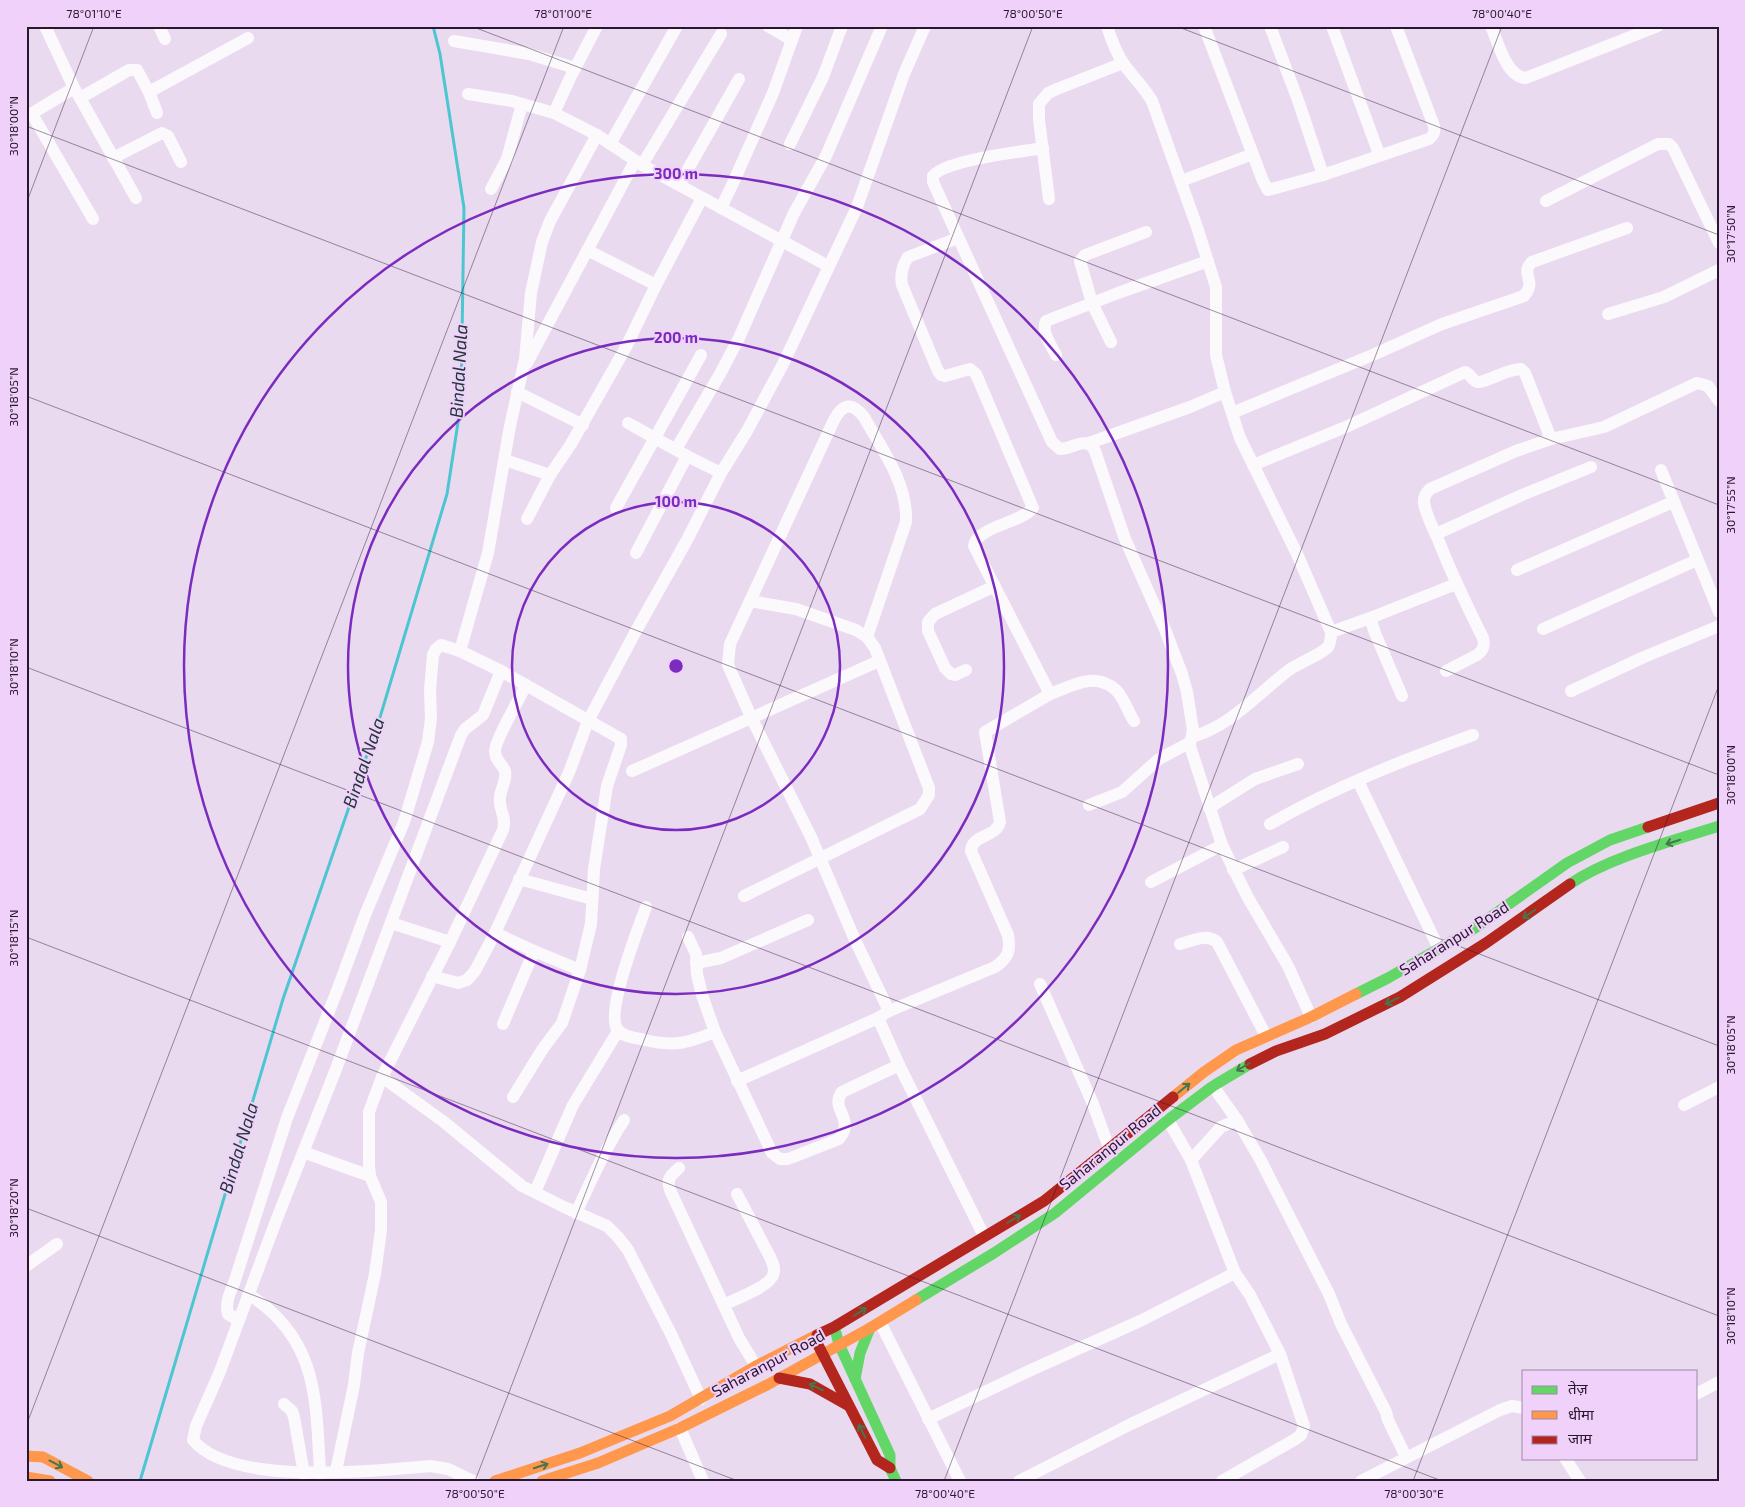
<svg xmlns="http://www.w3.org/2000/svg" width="1745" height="1507" viewBox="0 0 1745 1507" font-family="'Exo 2','Noto Sans Devanagari',sans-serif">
  <rect width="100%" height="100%" fill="#eadaf0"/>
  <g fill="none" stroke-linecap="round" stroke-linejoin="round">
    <!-- stream -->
    <path stroke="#4cc6d0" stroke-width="3" d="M 140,1481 L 283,999 L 381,714 L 447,494 L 461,403 L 464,208 L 440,54 L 433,26"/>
    <!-- street -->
    <g stroke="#fcf9fd" stroke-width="12">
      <path d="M 45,26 L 74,88"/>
      <path d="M 159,26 L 165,39"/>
      <path d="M 768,26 L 792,40"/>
      <path d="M 1107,26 C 1111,39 1116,52 1123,63 C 1132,76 1144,87 1152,101 L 1197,227 L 1216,287 L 1216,355 L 1225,392 L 1240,438 L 1297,554 L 1331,632 C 1331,637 1331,642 1328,647 C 1322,654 1299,663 1289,670 C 1257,694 1231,726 1192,737"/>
      <path d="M 1204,26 L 1263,181 L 1268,190 L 1323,175 L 1429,139 C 1434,135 1435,132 1434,126 L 1396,26"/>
      <path d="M 1270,26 L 1299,103 L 1323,175"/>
      <path d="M 1332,26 L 1379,154"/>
      <path d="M 1491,26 C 1498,42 1506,77 1526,78 L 1658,26"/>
      <path d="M 454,41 L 529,54 L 575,68"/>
      <path d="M 149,92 L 157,113"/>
      <path d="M 468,94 L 512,101 L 554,113 L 597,135 L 642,165 L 828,266"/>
      <path d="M 80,98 L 136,198"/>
      <path d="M 554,113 L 570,78 L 597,26"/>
      <path d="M 32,114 L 93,219"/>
      <path d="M 26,117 L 74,88 L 80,98 L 129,70 L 137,70 L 149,92 L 248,38"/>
      <path d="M 610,144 L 677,26"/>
      <path d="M 790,144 L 823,77 L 842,26"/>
      <path d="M 1043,148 C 1020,152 945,160 933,176 L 933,182 L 1052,442 L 1060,449 C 1073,449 1087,435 1095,451 L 1125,539 L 1164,627 L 1182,674 L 1187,692 L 1193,730 L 1191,740 L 1189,743 L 1159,759 L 1122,792 L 1089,805"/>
      <path d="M 113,158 L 162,133 L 168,136 L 181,162"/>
      <path d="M 642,165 L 721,34"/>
      <path d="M 1181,181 L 1253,154"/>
      <path d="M 679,185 L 739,79"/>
      <path d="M 491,189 L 507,159 L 522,104"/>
      <path d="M 1049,199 L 1039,120 L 1039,104 L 1048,93 L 1057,89 L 1123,63"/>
      <path d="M 1546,201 L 1658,144 L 1669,144 L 1673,148 L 1719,243"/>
      <path d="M 721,208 L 734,181 L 773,93 L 797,26"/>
      <path d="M 587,250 L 656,285"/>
      <path d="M 1608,314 L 1664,297 L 1719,270"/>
      <path d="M 1111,342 L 1092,303 L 1080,261 L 1085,255 L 1146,232"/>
      <path d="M 1056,355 C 1051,345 1041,332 1046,321 L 1118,293 L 1208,261"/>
      <path d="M 527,363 L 635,161"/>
      <path d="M 517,392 L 583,425"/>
      <path d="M 1232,413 L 1375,354 L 1442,324 L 1524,296 C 1538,280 1519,274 1532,262 L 1627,228"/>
      <path d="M 628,423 L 687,456 L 721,473"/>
      <path d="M 1089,443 L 1190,407 L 1225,392"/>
      <path d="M 676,449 L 720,374 L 739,338 L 794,213 L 826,156 L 882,26"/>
      <path d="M 505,460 L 550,475"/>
      <path d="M 1253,465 L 1348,426 L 1465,372 C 1471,374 1472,381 1478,382 C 1485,383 1507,369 1521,369 L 1525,373 L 1551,439"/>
      <path d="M 1661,470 L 1719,612"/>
      <path d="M 616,508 L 701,355"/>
      <path d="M 527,519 L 550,475 L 571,444 L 626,347 L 656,285 L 702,198"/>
      <path d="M 1436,534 L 1522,495 L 1591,467"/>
      <path d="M 636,553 L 687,456"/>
      <path d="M 1517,570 L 1673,502"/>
      <path d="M 1370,618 L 1375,633 L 1402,696"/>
      <path d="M 1543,629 L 1697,560"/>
      <path d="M 1331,632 L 1370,618 L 1456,584"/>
      <path d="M 867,637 L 906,522 C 908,484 882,449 864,417 C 852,402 843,403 834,420 L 730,644 L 728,665 L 752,719 L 811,837 L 855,940 L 889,1011"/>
      <path d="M 966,670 L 955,675 L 951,674 L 945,668 L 928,631 L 928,622 L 935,614 L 995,586"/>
      <path d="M 1446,671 L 1477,655 C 1483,651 1485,646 1483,638 C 1467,606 1451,573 1438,539 C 1433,528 1426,515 1424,503 C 1423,497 1426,493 1430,489 L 1516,451 L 1551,439 L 1604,427 L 1697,383 L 1708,386 L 1719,401"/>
      <path d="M 1571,691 L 1644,657 L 1719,626"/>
      <path d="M 1050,694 C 1072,686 1095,671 1116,690 C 1124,698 1128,712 1134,721"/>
      <path d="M 1189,743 L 1222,845 L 1247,896 L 1288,966 L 1311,1017"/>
      <path d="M 632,771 L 879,661"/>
      <path d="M 1358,781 L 1439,949"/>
      <path d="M 1209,808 L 1255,779 L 1298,764"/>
      <path d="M 1270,824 C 1334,787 1404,760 1473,735"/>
      <path d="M 1233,870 L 1283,847"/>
      <path d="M 519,879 L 592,899"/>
      <path d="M 1151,882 L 1222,845"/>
      <path d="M 744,896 L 920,809 L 929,795 L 929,788 L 875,648 L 867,637 L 856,630 L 796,609 L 750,601"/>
      <path d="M 646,907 C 638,929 606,1010 617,1029 C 622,1037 636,1038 645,1040 C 675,1047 687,1043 715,1032"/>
      <path d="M 391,923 L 450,942"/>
      <path d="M 495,933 L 534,951 L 580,970"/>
      <path d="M 688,937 L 696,954 L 697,974 L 702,995 L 715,1032 L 772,1153 L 780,1159 L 788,1159 L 839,1139 C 856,1118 829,1109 842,1092 L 899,1065"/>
      <path d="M 1180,944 C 1192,941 1206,933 1217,942 L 1266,1036"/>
      <path d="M 696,963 L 721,958 L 808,920"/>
      <path d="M 432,976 L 458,983 L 467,980 L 475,971 L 495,933 L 570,770 L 588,721 L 637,629 L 687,540 L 721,473 L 747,431 L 783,364 L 857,207 L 904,74 L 925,26"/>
      <path d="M 1040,984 L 1093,1104 L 1109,1148"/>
      <path d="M 878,1018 L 899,1065 L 984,1236"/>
      <path d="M 503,1024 L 534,951"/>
      <path d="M 382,1077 L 444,1122 L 522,1186 L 564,1207 L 607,1226 L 618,1237 L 628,1250 L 671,1334 L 701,1399"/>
      <path d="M 737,1081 L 878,1018 L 889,1011 L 995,967 C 1008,958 1011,951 1008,935 L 971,851 C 972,834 996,838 1000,822 L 985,732 L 1050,694 L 974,546 C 976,527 1021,523 1033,508 L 976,374 L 970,369 L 945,376 L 941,375 L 938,371 L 902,285 C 900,274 902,266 908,257 L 958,238"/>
      <path d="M 1213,1086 L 1237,1120 L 1260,1159 L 1329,1294 L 1341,1324 L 1386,1412 L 1388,1420 L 1406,1457"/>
      <path d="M 513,1097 L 542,1050 L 562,1023 L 580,970 L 591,924 L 594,869 L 607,786 L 621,745 L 621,739 L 501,671 L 460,651 L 488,553 L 510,426 L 525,359 L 531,293 L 542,242 L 550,221 L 597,135"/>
      <path d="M 1684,1105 L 1719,1087"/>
      <path d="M 1168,1120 L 1191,1160 L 1235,1273 L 1250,1295 L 1280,1354 L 1304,1426 L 1301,1435 L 1294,1440 L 1222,1481"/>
      <path d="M 303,1152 L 370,1176"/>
      <path d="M 1191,1160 L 1221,1127 L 1237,1120"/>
      <path d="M 679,1168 C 671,1175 666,1179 670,1190 L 739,1338 L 756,1366"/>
      <path d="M 535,1192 L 573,1105 L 618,1031"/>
      <path d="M 576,1213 C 591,1181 605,1149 624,1120"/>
      <path d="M 26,1266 L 57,1244"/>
      <path d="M 248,1294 C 318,1338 316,1399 320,1473"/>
      <path d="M 725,1304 C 736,1299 770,1286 773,1275 C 776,1268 772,1261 769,1255 L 737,1194"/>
      <path d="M 238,1320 L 228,1314 C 225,1302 230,1293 234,1283 L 287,1118 L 337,991 L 365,915 L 404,822 L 428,742 L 431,718 L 430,690 L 433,655 L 436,649 L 441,645 L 460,651"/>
      <path d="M 880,1322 L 960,1481"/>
      <path d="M 1696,1394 L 1719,1382"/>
      <path d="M 284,1404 L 292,1411 L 294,1417 L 304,1474"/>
      <path d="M 928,1419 L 1031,1370 L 1140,1321 L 1235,1273"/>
      <path d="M 680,1428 L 703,1481"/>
      <path d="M 1565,1458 L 1580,1481"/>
      <path d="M 336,1471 L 354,1385 L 358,1353 L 375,1274 L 381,1230 L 381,1202 L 370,1176 L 369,1166 L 369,1112 L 382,1077 L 450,942 L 503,830 C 507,815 498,810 500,797 C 501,788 507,780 505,771 C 502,763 495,761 495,751 C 495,740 520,698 526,685"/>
      <path d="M 473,1481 L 448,1469 L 430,1466 C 373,1471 232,1487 193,1440 L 196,1426 L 219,1374 L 276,1221 L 336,1069 L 461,735 L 465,729 L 483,715 L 501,671"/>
      <path d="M 1019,1481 L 1131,1424 L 1280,1354"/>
      <path d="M 1361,1481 L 1500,1410 L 1512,1406 L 1524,1408"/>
    </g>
    <!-- fast -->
    <g stroke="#63d668" stroke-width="11">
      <path d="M 1570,884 C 1609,857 1673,841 1719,826"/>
      <path d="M 1356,994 L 1388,978 L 1475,928 L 1567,863 L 1610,840 L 1648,827"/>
      <path d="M 916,1300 L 994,1253 L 1055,1213 L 1168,1120 L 1213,1086 L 1250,1064"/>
      <path d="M 836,1333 L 839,1344 L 890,1455 L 890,1468 L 896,1481"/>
      <path d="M 855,1379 L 860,1353 L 870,1328"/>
    </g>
    <!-- slow -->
    <g stroke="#ff974d" stroke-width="11">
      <path d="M 1173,1097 L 1204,1072 L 1236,1050 L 1311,1017 L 1356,994"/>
      <path d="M 26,1456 L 43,1457 L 88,1481"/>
      <path d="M 26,1477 L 50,1481"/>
      <path d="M 495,1481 L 580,1453 L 670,1416 L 756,1366 L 817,1335"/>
      <path d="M 542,1481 L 598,1463 L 680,1428 L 767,1385 L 870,1328 L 916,1300"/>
    </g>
    <!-- jam -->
    <g stroke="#b3261e" stroke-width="11">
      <path d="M 1648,827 L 1719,803"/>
      <path d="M 1250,1064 L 1276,1051 L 1325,1034 L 1400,997 L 1486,943 L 1570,884"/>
      <path d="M 817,1335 L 834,1327 L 1044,1201 L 1173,1097"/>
      <path d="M 817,1343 L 877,1460 L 890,1468"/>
      <path d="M 779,1378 L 810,1384 L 849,1406"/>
    </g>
  </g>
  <!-- one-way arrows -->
  <defs><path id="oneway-shaft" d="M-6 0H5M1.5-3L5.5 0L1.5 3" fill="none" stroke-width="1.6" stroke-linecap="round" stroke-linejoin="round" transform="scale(1.25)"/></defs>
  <g stroke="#46764c">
    <use href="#oneway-shaft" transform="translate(1673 842) rotate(162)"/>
    <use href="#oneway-shaft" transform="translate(1529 914) rotate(145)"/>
    <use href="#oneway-shaft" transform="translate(1392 1001) rotate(154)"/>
    <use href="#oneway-shaft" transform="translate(1243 1067) rotate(150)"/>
    <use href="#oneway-shaft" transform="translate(1184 1088) rotate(-39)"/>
    <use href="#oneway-shaft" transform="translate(1014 1219) rotate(-30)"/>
    <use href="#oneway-shaft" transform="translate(860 1312) rotate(-32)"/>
    <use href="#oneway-shaft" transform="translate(816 1387) rotate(-155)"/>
    <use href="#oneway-shaft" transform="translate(862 1431) rotate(-117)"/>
    <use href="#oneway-shaft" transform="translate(56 1464) rotate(28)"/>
    <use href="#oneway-shaft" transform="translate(541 1466) rotate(-18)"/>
  </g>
  <!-- ticks -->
  <path fill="none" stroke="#29172f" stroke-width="1" stroke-opacity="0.45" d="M 471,26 L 1719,505M 1176,26 L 1719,235M 26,126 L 1719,775M 26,204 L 94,26M 26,396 L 1719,1046M 26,667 L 1719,1316M 26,937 L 1442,1481M 26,1208 L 738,1481M 26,1426 L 564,26M 26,1478 L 33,1481M 475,1481 L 1033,26M 944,1481 L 1502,26M 1413,1481 L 1719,685"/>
  <!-- distance rings -->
  <g fill="none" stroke="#7b2cbf" stroke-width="2.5">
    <circle cx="676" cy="666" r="164"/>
    <circle cx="676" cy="666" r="328"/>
    <circle cx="676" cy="666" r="492"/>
  </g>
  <g text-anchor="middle" stroke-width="4" stroke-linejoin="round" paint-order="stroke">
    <!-- street labels -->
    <g font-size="16" fill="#29172f" stroke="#efd1f9">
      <text transform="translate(1454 938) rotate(-32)" y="6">Saharanpur Road</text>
      <text transform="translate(1110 1147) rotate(-39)" y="6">Saharanpur Road</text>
      <text transform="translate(768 1363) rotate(-28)" y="6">Saharanpur Road</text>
    </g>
    <!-- water labels -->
    <g font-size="18" font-style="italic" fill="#203839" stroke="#efd1f9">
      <text transform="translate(459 371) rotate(-87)" y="6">Bindal Nala</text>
      <text transform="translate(364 763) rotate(-71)" y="6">Bindal Nala</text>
      <text transform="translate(239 1148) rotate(-73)" y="6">Bindal Nala</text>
    </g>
  </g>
  <circle cx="676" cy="666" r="8" fill="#7b2cbf" stroke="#efd1f9" stroke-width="2.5"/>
  <g font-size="15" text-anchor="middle" font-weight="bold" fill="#7b2cbf" stroke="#efd1f9" stroke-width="4" stroke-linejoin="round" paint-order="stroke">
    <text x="676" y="179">300 m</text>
    <text x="676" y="343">200 m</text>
    <text x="676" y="507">100 m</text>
  </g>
  <!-- border -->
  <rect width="1745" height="1507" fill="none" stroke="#efd1f9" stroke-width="55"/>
  <!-- legend -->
  <rect x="1522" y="1370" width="175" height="90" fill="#efd1f9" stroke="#a087a8"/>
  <rect x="1532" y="1386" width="25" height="8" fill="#63d668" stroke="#a087a8"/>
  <text x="1568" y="1394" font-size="15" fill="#29172f">तेज़</text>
  <rect x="1532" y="1411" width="25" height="8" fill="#ff974d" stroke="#a087a8"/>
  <text x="1568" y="1420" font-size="15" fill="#29172f">धीमा</text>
  <rect x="1532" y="1436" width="25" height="8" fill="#b3261e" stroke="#a087a8"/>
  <text x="1568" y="1444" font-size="15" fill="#29172f">जाम</text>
  <rect x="28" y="28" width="1690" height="1452" fill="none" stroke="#29172f" stroke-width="2"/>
  <g font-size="12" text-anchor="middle" fill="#29172f">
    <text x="94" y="18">78°01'10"E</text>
    <text x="563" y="18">78°01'00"E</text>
    <text x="1033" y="18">78°00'50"E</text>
    <text x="1502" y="18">78°00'40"E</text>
    <text transform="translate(14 126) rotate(-90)" y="4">30°18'00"N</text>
    <text transform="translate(1731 234) rotate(-90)" y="4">30°17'50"N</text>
    <text transform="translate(14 397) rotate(-90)" y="4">30°18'05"N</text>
    <text transform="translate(1731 505) rotate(-90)" y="4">30°17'55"N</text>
    <text transform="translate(14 667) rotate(-90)" y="4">30°18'10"N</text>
    <text transform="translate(1731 775) rotate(-90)" y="4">30°18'00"N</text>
    <text transform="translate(14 938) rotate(-90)" y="4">30°18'15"N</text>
    <text transform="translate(1731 1045) rotate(-90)" y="4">30°18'05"N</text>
    <text transform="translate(14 1208) rotate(-90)" y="4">30°18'20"N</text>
    <text transform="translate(1731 1316) rotate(-90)" y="4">30°18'10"N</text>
    <text x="475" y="1498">78°00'50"E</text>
    <text x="945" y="1498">78°00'40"E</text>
    <text x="1414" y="1498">78°00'30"E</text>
  </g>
</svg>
